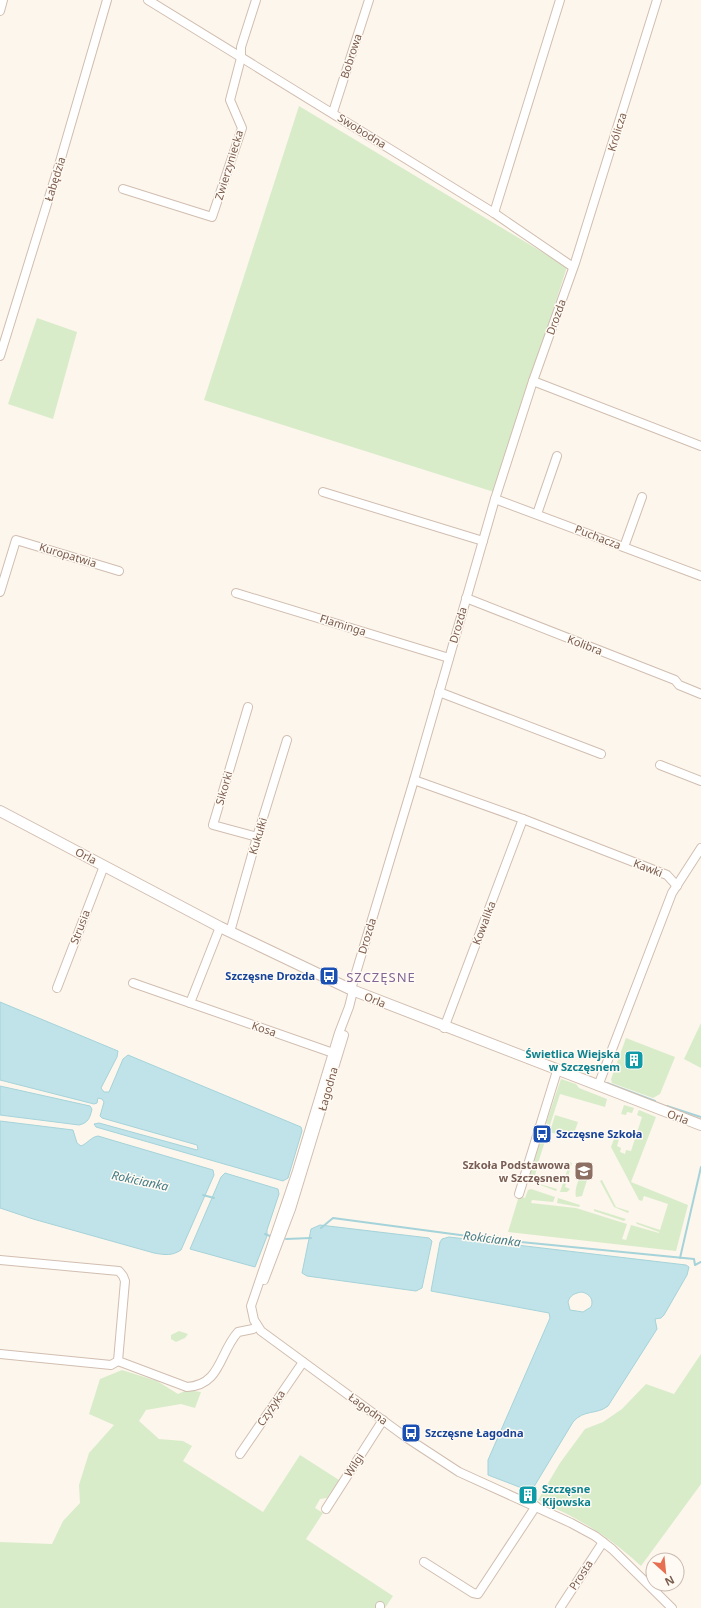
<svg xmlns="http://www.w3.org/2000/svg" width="701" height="1608" viewBox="0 0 701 1608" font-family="'Noto Sans',sans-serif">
  <rect width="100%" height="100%" fill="#fdf6ec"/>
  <!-- green -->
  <g fill="#d8ecc9">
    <path d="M 299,106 L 567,267 L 494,492 L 204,400 Z"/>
    <path d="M 37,318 L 77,332 L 53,419 L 8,404 Z"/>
    <path d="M 701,1023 L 701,1068 L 684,1059 Z"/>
    <path d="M 626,1038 L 675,1057 L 660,1094 L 653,1098 L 612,1083 L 611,1079 Z"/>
    <path d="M 561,1079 L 576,1084 L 579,1088 L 607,1099 L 605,1107 L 560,1094 L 550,1125 L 547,1124 L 546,1123 Z"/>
    <path d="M 624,1105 L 634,1108 L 632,1113 L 627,1112 L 626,1115 L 621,1114 Z"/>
    <path d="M 639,1110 L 656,1117 L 631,1182 L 688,1205 L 676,1251 L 508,1232 L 519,1196 L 525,1198 L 528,1190 L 531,1189 L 555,1197 L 553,1202 L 532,1200 L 531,1203 L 576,1208 L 627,1224 L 622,1239 L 626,1240 L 631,1225 L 659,1233 L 659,1232 L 637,1224 L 636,1222 L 660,1230 L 668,1204 L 644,1196 L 642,1201 L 639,1200 L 611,1147 L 617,1131 L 621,1132 L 617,1146 L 621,1148 L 620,1152 L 625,1154 L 626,1150 L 631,1151 L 642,1117 L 637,1115 Z"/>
    <path d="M 555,1115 L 578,1122 L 572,1139 L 550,1132 Z"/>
    <path d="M 543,1131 L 548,1132 L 538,1163 L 534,1162 Z"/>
    <path d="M 570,1162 L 572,1163 L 565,1187 L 570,1189 L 567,1192 L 560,1192 Z"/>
    <path d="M 533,1163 L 538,1165 L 533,1182 L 557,1189 L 556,1191 L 530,1181 L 528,1178 Z"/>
    <path d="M 583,1174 L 588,1177 L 582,1196 L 576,1197 C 574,1191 578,1178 583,1174 Z"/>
    <path d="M 602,1180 L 616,1207 L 629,1211 L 628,1213 L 614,1207 L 600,1181 Z"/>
    <path d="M 558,1198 L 580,1205 L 579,1207 L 557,1203 Z"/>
    <path d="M 594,1209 L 626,1219 L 624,1221 L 594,1211 Z"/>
    <path d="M 179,1331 L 188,1334 L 185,1338 L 176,1342 L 171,1339 L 171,1335 Z"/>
    <path d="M 701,1354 L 701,1484 L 641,1566 C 606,1534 581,1520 538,1500 L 560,1463 L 585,1429 L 603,1422 L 622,1409 L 646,1384 L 674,1394 Z"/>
    <path d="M 122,1370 L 157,1381 L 178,1394 L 187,1390 L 201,1392 L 195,1408 L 181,1404 L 146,1410 L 139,1421 L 159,1439 L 183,1441 L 192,1446 L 183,1461 L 263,1512 L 300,1455 L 339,1480 L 327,1498 L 320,1499 L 315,1508 L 323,1513 L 306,1539 L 393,1596 L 385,1608 L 0,1608 L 0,1542 L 52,1544 L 63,1521 L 80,1503 L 79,1485 L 89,1453 L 114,1425 L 89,1414 L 100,1379 Z"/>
  </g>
  <!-- water -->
  <g fill="#bfe3e8" stroke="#a5d3da" fill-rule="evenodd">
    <path d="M 0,1002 L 118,1051 L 117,1057 L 101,1088 L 104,1092 L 109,1092 L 123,1059 L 128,1055 L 301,1127 L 302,1131 L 288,1178 L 283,1181 L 96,1127 L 94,1124 L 99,1123 L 197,1150 L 198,1149 L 197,1145 L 102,1118 L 100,1116 L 104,1102 L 102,1099 L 98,1098 L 97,1103 L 94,1104 L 0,1080 Z"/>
    <path d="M 0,1086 L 90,1106 L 92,1109 C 90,1118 88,1123 79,1125 L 0,1115 Z"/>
    <path d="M 0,1121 L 73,1130 L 77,1143 L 81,1146 C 88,1143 91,1137 98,1136 L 213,1170 L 214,1175 L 181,1250 C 172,1256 165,1255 154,1253 L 33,1219 L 0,1208 Z"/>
    <path d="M 225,1173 L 278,1189 L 279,1194 L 267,1230 L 267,1236 L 255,1267 L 190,1249 L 221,1177 Z"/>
    <path d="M 320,1225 L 429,1238 L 432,1241 L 422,1288 L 416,1291 L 307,1276 L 302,1273 L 311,1229 Z"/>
    <path d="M 449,1237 L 686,1265 L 689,1267 L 687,1275 L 664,1315 L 661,1318 L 655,1319 L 657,1329 L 608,1406 C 597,1415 584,1409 573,1422 L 532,1490 L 527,1490 L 488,1475 L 488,1460 L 550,1318 L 549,1313 L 431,1291 L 440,1242 L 442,1239 ZM 582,1292 C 590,1294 594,1300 591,1307 L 583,1312 L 570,1310 L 568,1302 C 570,1295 575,1293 582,1292 Z"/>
  </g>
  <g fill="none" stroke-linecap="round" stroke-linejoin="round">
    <!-- stream -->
    <g stroke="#a5d3da" stroke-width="2">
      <path d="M 607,1083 L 655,1101"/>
      <path d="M 667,1106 L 701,1117"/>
      <path d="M 203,1195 L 214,1198"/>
      <path d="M 321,1228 L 333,1218 L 490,1239 L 694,1259 L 695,1265 L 701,1262"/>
      <path d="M 265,1234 L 270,1236"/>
      <path d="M 286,1239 L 311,1238"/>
      <path d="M 680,1258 L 701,1167"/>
    </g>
    <defs>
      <g id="minor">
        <path d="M 148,0 L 494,213 L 573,267"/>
        <path d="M 657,0 L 575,263 L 533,381 L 495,499 L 414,780 L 352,986 L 352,995 L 349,1007 L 339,1033 L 297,1171 L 251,1306 L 254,1320 L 261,1331 L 407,1438 L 459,1472 L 571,1523 L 595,1536 L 612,1549 L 672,1608"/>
        <path d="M 0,11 L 3,0"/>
        <path d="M 333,112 L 369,0"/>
        <path d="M 123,189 L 212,217 L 242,128 L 230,100 L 241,58 L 241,47 L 256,0"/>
        <path d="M 494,213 L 560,0"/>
        <path d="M 0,356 L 59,165 L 107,0"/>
        <path d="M 533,381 L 701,446"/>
        <path d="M 323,492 L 483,541"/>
        <path d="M 495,499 L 701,576"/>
        <path d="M 537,514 L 557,456"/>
        <path d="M 624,547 L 642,497"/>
        <path d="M 0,592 L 16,540 L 119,571"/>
        <path d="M 236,593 L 449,658"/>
        <path d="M 466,598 L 675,680 L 679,685 L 701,694"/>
        <path d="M 439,692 L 601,754"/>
        <path d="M 248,707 L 213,825 L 257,837"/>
        <path d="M 660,765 L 701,781"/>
        <path d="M 414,780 L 523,819 L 667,875 L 677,886"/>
        <path d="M 230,932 L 257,837 L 287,740"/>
        <path d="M 133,983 L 336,1054"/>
        <path d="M 57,988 L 104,866"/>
        <path d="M 190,1003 L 220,927"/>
        <path d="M 444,1028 L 523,819"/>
        <path d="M 598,1086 L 672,893 L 701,848"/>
        <path d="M 519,1194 L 557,1071"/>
        <path d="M 0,1260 L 119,1271 L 123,1276 L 125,1281 L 118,1361"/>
        <path d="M 264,1280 L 291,1209 L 344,1035"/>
        <path d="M 0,1354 L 111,1365 L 118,1361"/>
        <path d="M 118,1361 L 187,1387 C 221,1385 219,1353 238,1332 L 253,1329 L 257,1326"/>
        <path d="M 240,1454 L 303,1362"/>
        <path d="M 326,1509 L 383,1420"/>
        <path d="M 424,1562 L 473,1593 L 478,1594 L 536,1506"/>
        <path d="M 380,1608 L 380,1606"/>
        <path d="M 560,1608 L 603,1542"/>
      </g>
      <path id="tertiary" d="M 0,811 L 220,927 L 352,990 L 701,1125"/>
    </defs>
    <!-- minor casing -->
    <use href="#minor" stroke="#d1beb0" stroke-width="10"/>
    <!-- tertiary casing -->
    <use href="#tertiary" stroke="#d1beb0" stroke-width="12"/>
    <!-- minor -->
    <use href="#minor" stroke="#fff" stroke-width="8"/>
    <!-- tertiary -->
    <use href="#tertiary" stroke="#fff" stroke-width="10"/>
  </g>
  <!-- icons -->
  <defs>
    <symbol id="bus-square" viewBox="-11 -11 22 22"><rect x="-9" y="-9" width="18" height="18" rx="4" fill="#1a4fb4" stroke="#fffaf3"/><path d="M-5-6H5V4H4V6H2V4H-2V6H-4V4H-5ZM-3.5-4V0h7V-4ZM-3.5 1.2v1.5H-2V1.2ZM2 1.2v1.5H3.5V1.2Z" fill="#fff"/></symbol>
    <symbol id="building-square" viewBox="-11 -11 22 22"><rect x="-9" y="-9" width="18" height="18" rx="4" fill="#0f9aa8" stroke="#fffaf3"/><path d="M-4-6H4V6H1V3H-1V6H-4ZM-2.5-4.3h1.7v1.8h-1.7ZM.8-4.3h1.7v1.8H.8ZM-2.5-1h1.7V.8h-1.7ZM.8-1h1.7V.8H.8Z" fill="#fff"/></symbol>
    <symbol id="school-square" viewBox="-11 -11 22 22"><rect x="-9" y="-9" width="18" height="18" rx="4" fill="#8d6e63" stroke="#fffaf3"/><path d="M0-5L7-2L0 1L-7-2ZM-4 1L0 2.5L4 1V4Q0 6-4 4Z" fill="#fff"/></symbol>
  </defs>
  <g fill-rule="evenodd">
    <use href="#bus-square" x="318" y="965" width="22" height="22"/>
    <use href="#building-square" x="623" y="1049" width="22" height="22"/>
    <use href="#bus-square" x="531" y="1123" width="22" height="22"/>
    <use href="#school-square" x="573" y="1160" width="22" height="22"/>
    <use href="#bus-square" x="400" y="1422" width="22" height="22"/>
    <use href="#building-square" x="517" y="1484" width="22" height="22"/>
  </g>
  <g text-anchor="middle" stroke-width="3" stroke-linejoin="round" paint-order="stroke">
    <!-- street labels -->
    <g font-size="11" fill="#7a5c4d" stroke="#fffaf3">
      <text transform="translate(351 56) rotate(-72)" y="4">Bobrowa</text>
      <text transform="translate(362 131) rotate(32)" y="4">Swobodna</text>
      <text transform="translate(617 132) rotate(-73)" y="4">Królicza</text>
      <text transform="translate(229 165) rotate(-73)" y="4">Zwierzyniecka</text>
      <text transform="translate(55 179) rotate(-73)" y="4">Łabędzia</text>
      <text transform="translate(556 317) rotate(-70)" y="4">Drozda</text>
      <text transform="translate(598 537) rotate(21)" y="4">Puchacza</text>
      <text transform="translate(68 555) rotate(17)" y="4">Kuropatwia</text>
      <text transform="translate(343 625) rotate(17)" y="4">Flaminga</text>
      <text transform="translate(458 625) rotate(-74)" y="4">Drozda</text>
      <text transform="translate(585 645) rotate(21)" y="4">Kolibra</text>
      <text transform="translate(224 788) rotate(-74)" y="4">Sikorki</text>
      <text transform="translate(258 836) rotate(-73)" y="4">Kukułki</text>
      <text transform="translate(86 856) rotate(27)" y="4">Orla</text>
      <text transform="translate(648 868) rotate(21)" y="4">Kawki</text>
      <text transform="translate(484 923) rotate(-69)" y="4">Kowalika</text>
      <text transform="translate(80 927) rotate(-69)" y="4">Strusia</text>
      <text transform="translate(367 936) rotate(-73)" y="4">Drozda</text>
      <text transform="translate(375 1000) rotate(22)" y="4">Orla</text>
      <text transform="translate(264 1029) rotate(19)" y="4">Kosa</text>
      <text transform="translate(328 1089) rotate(-74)" y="4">Łagodna</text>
      <text transform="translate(678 1117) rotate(20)" y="4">Orla</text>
      <text transform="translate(271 1408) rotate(-56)" y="4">Czyżyka</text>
      <text transform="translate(368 1409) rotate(36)" y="4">Łagodna</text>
      <text transform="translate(354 1465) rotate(-57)" y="4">Wilgi</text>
      <text transform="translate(581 1575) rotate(-57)" y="4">Prosta</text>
    </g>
    <!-- transit labels -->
    <g font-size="11" font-weight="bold" fill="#164399" stroke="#fffaf3" text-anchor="start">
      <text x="315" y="980" text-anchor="end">Szczęsne Drozda</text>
      <text x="556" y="1138">Szczęsne Szkoła</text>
      <text x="425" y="1437">Szczęsne Łagodna</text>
    </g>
    <!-- culture labels -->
    <g font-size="11" font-weight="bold" fill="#0d838f" stroke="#fffaf3" text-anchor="end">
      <text x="620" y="1058">Świetlica Wiejska<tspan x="620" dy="13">w Szczęsnem</tspan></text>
      <text x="542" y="1493" text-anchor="start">Szczęsne<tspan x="542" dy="13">Kijowska</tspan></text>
    </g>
    <!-- education labels -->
    <g font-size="11" font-weight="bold" fill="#785e54" stroke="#fffaf3" text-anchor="end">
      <text x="570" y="1169">Szkoła Podstawowa<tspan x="570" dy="13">w Szczęsnem</tspan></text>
    </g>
    <!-- water labels -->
    <g font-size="12" font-style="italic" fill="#437c86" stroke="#fffaf3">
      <text transform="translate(140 1181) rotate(12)" y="4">Rokicianka</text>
      <text transform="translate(492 1239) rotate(7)" y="4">Rokicianka</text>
    </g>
    <!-- quarter labels -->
    <g font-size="13" letter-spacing="1" fill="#846695" stroke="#fffaf3">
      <text x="381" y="982">SZCZĘSNE</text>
    </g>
  </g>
  <!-- north arrow -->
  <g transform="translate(665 1572) rotate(153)"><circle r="19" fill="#fffaf3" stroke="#cabbb1"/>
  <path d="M0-3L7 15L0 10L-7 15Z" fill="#e76f51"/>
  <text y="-6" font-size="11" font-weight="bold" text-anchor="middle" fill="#7a5c4d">N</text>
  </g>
</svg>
